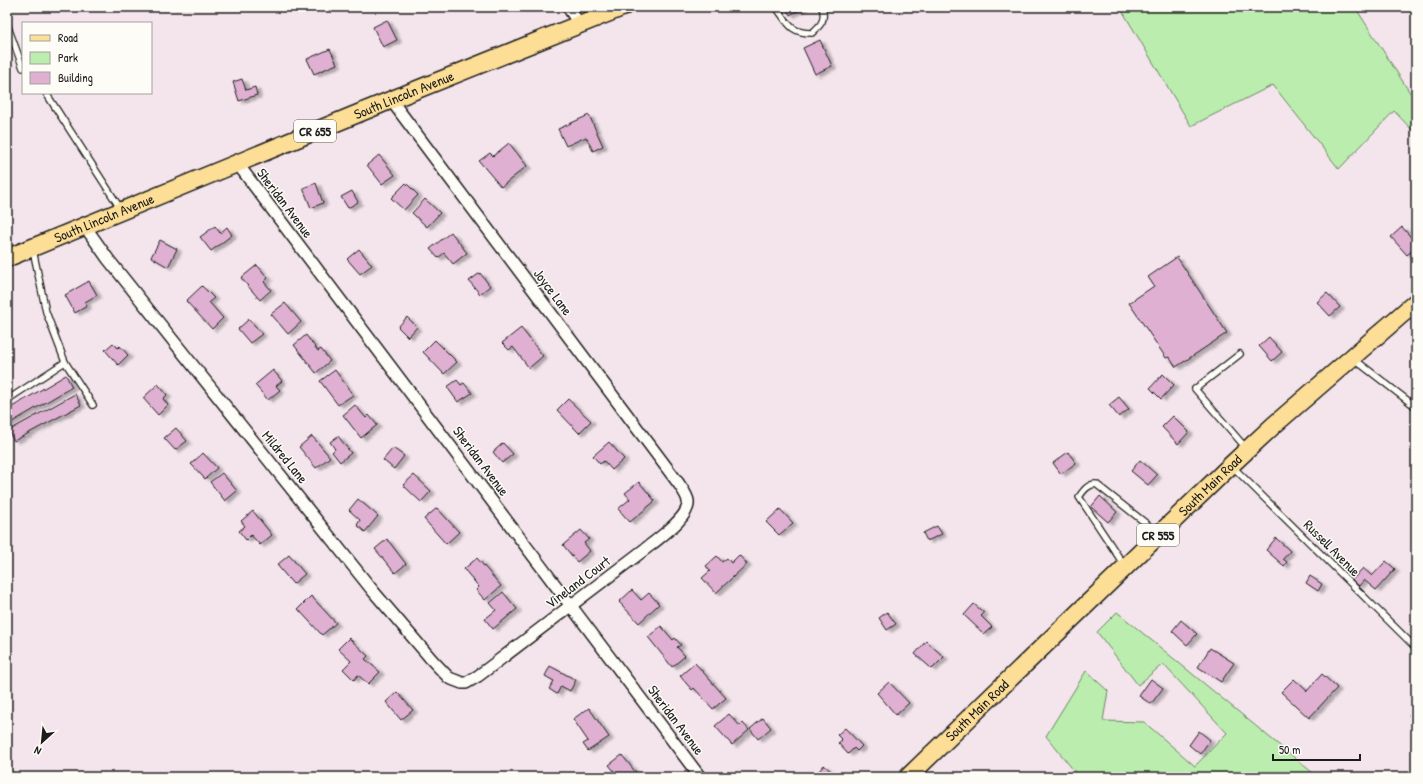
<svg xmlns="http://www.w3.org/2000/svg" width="1423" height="784" viewBox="0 0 1423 784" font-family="'Patrick Hand',sans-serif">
  <defs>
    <filter id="shadow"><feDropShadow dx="4.5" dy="2.5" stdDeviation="1" flood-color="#0004"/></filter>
  </defs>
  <rect width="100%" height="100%" fill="#f4e5ec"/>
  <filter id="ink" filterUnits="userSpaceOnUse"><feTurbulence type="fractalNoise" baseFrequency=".025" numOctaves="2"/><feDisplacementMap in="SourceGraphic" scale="8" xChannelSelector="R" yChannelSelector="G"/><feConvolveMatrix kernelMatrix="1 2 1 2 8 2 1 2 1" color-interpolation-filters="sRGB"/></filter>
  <g filter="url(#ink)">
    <!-- green -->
    <g fill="#baedae" stroke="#6b8465">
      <path d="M 1120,7 L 1355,7 L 1416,102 L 1416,134 L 1394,111 L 1339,169 L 1273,85 L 1191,126 Z"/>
      <path d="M 1117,612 L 1313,773 L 1317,777 L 1079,777 L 1046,736 L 1086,671 L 1108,691 L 1103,721 L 1144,722 L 1195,766 L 1227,733 L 1163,664 L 1138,685 L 1097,632 Z"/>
    </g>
    <!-- building -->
    <g fill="#dfb0d2" stroke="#1c1c1c" filter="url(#shadow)">
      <path d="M 785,7 L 804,7 L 790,15 Z"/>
      <path d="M 387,20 L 397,40 L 383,47 L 373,27 Z"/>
      <path d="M 820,40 L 832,66 L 815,74 L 803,48 Z"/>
      <path d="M 330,49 L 337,64 L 314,74 L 307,59 Z"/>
      <path d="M 242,79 L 246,90 L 255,87 L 257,95 L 239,101 L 233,82 Z"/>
      <path d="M 589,115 L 603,146 L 593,151 L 586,137 L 566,146 L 558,129 Z"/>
      <path d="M 509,143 L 527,166 L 501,187 L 479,161 L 490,153 L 493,156 Z"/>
      <path d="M 379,155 L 395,175 L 382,184 L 367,165 Z"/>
      <path d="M 316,183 L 323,203 L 311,208 L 303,188 Z"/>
      <path d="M 406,183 L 418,195 L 404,210 L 391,198 Z"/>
      <path d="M 352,191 L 358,202 L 348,208 L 341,197 Z"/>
      <path d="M 425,199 L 440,213 L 427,227 L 412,213 Z"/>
      <path d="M 215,226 L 220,233 L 227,227 L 232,235 L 211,251 L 200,237 Z"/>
      <path d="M 1402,227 L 1416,243 L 1416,247 L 1407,255 L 1391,237 Z"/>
      <path d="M 451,232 L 467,253 L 453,264 L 444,253 L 438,258 L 430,249 Z"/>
      <path d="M 160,240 L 177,249 L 168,267 L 151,257 Z"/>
      <path d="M 359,249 L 372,265 L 360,274 L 347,259 Z"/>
      <path d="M 1177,257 L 1227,333 L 1176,367 L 1169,357 L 1166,358 L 1129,303 L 1154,286 L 1148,277 Z"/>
      <path d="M 257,265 L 268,278 L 264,282 L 271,290 L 260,300 L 241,278 Z"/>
      <path d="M 480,273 L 490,286 L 480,294 L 469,281 Z"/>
      <path d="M 89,281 L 97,295 L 85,302 L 87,306 L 75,313 L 65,295 Z"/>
      <path d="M 202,286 L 214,298 L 209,302 L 223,318 L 212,329 L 186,301 Z"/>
      <path d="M 1327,293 L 1340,307 L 1330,316 L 1317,302 Z"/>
      <path d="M 285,303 L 301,322 L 288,334 L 271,314 Z"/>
      <path d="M 407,317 L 417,327 L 408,337 L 398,327 Z"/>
      <path d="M 249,319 L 262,334 L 250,343 L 238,329 Z"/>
      <path d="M 521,328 L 543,356 L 529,368 L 513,347 L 509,350 L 502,343 Z"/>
      <path d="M 306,335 L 318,351 L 321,349 L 330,361 L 316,373 L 294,345 Z"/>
      <path d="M 1269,337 L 1282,352 L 1272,361 L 1259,346 Z"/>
      <path d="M 435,340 L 457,362 L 444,374 L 423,352 Z"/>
      <path d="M 113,343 L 118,348 L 120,346 L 128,355 L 118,365 L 105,350 Z"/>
      <path d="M 273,370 L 282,381 L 276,386 L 280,390 L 268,400 L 255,385 Z"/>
      <path d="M 335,370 L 353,395 L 338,405 L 320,381 Z"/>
      <path d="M 1163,374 L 1174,385 L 1161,399 L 1150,388 Z"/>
      <path d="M 66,375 L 72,387 L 7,425 L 7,410 Z"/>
      <path d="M 457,380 L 461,385 L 464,383 L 472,393 L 458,402 L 447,387 Z"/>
      <path d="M 158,384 L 167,395 L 163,399 L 168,405 L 158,415 L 143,398 Z"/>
      <path d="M 75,394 L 81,405 L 14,441 L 8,431 Z"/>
      <path d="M 1119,397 L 1129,409 L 1119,417 L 1109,405 Z"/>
      <path d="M 568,399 L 591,421 L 579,433 L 557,410 Z"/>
      <path d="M 355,405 L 366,418 L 369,415 L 377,425 L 361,438 L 343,415 Z"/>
      <path d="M 1173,416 L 1189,432 L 1178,444 L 1162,427 Z"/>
      <path d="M 176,428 L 187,441 L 175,450 L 164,438 Z"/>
      <path d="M 312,436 L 330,457 L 316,468 L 299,447 Z"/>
      <path d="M 338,436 L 351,453 L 340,462 L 332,452 L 335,449 L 330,442 Z"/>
      <path d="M 609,442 L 624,459 L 612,470 L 604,461 L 600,464 L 593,456 Z"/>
      <path d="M 503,443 L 513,454 L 502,463 L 493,452 Z"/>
      <path d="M 393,448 L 404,456 L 394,469 L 383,460 Z"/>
      <path d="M 1068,452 L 1076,463 L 1061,474 L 1053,463 Z"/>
      <path d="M 203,453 L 217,468 L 205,479 L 191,464 Z"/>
      <path d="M 1140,460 L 1157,475 L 1148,485 L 1131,471 Z"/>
      <path d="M 222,473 L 237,491 L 225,501 L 210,482 Z"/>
      <path d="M 414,475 L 431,491 L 421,502 L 403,485 Z"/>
      <path d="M 639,482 L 655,501 L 630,522 L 618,509 L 630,499 L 625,493 Z"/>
      <path d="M 1100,496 L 1117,512 L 1108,522 L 1091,507 Z"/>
      <path d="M 358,499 L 378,516 L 365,532 L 357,525 L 360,520 L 349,510 Z"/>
      <path d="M 437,508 L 459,532 L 446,544 L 424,519 Z"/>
      <path d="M 780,509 L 793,523 L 779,535 L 766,522 Z"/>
      <path d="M 253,511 L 272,535 L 260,545 L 251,535 L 246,540 L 239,531 L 245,526 L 241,521 Z"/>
      <path d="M 937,526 L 942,534 L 927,541 L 923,533 Z"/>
      <path d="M 581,530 L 589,539 L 584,543 L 590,551 L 577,562 L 563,545 Z"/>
      <path d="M 1276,538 L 1290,551 L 1283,559 L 1287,562 L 1284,566 L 1266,550 Z"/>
      <path d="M 387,539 L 406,564 L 395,573 L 375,549 Z"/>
      <path d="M 289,555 L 305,574 L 293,584 L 277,565 Z"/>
      <path d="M 739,555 L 747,564 L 716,593 L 702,578 L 710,571 L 706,566 L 717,556 L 722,562 L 727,558 L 731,563 Z"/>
      <path d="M 477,558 L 501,586 L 485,600 L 476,590 L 479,587 L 464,569 Z"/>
      <path d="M 1386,561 L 1395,569 L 1376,590 L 1364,580 L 1359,586 L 1352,580 L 1363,568 L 1372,576 Z"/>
      <path d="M 1310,576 L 1322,584 L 1318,591 L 1306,583 Z"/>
      <path d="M 632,590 L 641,600 L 649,593 L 659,604 L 639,623 L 619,602 Z"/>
      <path d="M 503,592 L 517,609 L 493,629 L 485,619 L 496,610 L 490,603 Z"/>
      <path d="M 311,596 L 336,623 L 322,635 L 298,609 Z"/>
      <path d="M 974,604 L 984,613 L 981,616 L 992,627 L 984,634 L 964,615 Z"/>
      <path d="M 887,612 L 896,624 L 887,630 L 879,618 Z"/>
      <path d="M 1181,620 L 1197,634 L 1187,645 L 1172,631 Z"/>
      <path d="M 661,626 L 673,640 L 675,638 L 681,645 L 677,647 L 685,656 L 672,667 L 648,637 Z"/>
      <path d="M 349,638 L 368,656 L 365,659 L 380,672 L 368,684 L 358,675 L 354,680 L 343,669 L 351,661 L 338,649 Z"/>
      <path d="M 926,641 L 944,657 L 932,669 L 915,654 Z"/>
      <path d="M 1210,648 L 1234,663 L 1221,682 L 1198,667 Z"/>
      <path d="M 695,663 L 726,698 L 713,709 L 694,688 L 692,690 L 680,676 Z"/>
      <path d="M 550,666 L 576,680 L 570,691 L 561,686 L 557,694 L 549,689 L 554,681 L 545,676 Z"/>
      <path d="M 1322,674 L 1337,688 L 1309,718 L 1281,692 L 1294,679 L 1307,691 Z"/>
      <path d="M 1151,679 L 1163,688 L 1151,704 L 1139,696 Z"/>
      <path d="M 889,682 L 909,703 L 896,715 L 877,693 Z"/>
      <path d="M 397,692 L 413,710 L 401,720 L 386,702 Z"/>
      <path d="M 589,708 L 609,737 L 588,751 L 583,744 L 588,741 L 573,719 Z"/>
      <path d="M 1416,708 L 1416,722 L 1409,715 Z"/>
      <path d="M 729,714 L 740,726 L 743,723 L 749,730 L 732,745 L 715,726 Z"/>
      <path d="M 763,718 L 771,728 L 758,739 L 750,729 Z"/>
      <path d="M 845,728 L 862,746 L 857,751 L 854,748 L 848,754 L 838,743 L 842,740 L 837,735 Z"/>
      <path d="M 1199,731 L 1210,740 L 1200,754 L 1189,745 Z"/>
      <path d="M 622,755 L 637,774 L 634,777 L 619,777 L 609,765 Z"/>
      <path d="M 824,765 L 832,772 L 829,777 L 808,777 L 811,774 L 814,777 Z"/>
    </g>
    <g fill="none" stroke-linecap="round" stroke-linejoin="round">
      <defs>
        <g id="lane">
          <path d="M 776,7 C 788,23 790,33 812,33 C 821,25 826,20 822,7"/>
          <path d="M 7,24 L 23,68"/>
          <path d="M 46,93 L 120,208"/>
          <path d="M 33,250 L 46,312 L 65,362 L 93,405"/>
          <path d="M 1240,354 L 1195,389 L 1246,448"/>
          <path d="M 1354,359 L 1416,407"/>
          <path d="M 7,400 L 65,362"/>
          <path d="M 1233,467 L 1416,648"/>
          <path d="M 1124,565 L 1079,497 C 1083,491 1088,484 1096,484 L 1148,525 L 1155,536"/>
        </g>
        <g id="street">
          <path d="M 568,7 L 580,25"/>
          <path d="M 237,163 L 700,777"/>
          <path d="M 84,225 L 108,259 L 373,591 L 432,660 L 449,678 L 462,683 L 466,683 L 478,676 L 498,661 L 653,543 C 664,534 690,516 688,501 C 687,495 682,489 679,484 L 391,100"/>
        </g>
        <g id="primary">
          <path id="s1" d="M 7,258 L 391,100 L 623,7"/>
          <path id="s2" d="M 908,777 L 1231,465 L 1274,425 L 1416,302"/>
        </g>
      </defs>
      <!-- lane casing -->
      <use href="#lane" stroke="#1c1c1c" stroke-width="8"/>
      <!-- street casing -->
      <use href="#street" stroke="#1c1c1c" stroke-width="14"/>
      <!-- primary casing -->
      <use href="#primary" stroke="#1c1c1c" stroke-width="20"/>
      <!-- lane -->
      <use href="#lane" stroke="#fdfcf7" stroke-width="5.5"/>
      <!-- street -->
      <use href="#street" stroke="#fdfcf7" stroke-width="11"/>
      <!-- primary -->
      <use href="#primary" stroke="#fdde96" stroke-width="17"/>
    </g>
  </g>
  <g text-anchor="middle" stroke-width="3" stroke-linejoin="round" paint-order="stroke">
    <!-- shield labels -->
    <g fill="#fdfcf7" stroke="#605f5e" stroke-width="1">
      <rect x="294" y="120" width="42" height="22" rx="3"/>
      <rect x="1137" y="524" width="42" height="22" rx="3"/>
    </g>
    <g font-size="13" font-weight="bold" fill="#1c1c1c">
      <text x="315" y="136">CR 655</text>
      <text x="1158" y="540">CR 555</text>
    </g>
    <!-- street labels -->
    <g font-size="14" fill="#1c1c1c" stroke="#fdfcf7">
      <text dy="5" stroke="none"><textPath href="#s1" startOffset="429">South Lincoln Avenue</textPath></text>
      <text transform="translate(285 203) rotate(53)" y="5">Sheridan Avenue</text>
      <text dy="5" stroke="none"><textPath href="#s1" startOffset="105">South Lincoln Avenue</textPath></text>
      <text transform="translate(553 292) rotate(53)" y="5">Joyce Lane</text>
      <text transform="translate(285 457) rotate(51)" y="5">Mildred Lane</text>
      <text transform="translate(481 461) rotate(53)" y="5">Sheridan Avenue</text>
      <text dy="5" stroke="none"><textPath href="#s2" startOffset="420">South Main Road</textPath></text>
      <text transform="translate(1332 548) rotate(45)" y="5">Russell Avenue</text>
      <text transform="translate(578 582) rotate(-37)" y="5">Vineland Court</text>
      <text dy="5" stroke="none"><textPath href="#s2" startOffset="96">South Main Road</textPath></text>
      <text transform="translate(676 720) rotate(53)" y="5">Sheridan Avenue</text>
    </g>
  </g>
  <!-- margin -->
  <rect width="1423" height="784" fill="none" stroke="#fdfcf7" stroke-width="24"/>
  <rect x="12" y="12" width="1399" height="760" fill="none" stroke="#1c1c1c" stroke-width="1.5" filter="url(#ink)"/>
  <!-- legend -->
  <rect x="22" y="22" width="130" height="72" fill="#fdfcf7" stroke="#a3a29f"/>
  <rect x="30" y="35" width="20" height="6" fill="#fdde96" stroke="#a3a29f"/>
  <text x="58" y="42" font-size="12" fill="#1c1c1c">Road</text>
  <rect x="30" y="52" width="20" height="12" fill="#baedae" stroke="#a3a29f"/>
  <text x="58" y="62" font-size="12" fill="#1c1c1c">Park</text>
  <rect x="30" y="72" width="20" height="12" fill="#dfb0d2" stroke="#a3a29f"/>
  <text x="58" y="82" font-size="12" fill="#1c1c1c">Building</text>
  <!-- north arrow -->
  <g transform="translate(42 742) rotate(207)" stroke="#fdfcf7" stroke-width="3" paint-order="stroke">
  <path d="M0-3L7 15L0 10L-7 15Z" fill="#1c1c1c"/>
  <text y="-6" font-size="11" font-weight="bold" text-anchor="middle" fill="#1c1c1c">N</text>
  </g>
  <!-- scale -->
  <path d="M1273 754v6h87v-6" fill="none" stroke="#1c1c1c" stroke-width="2"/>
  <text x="1279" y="754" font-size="12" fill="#1c1c1c" stroke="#fdfcf7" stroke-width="3" paint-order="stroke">50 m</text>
</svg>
